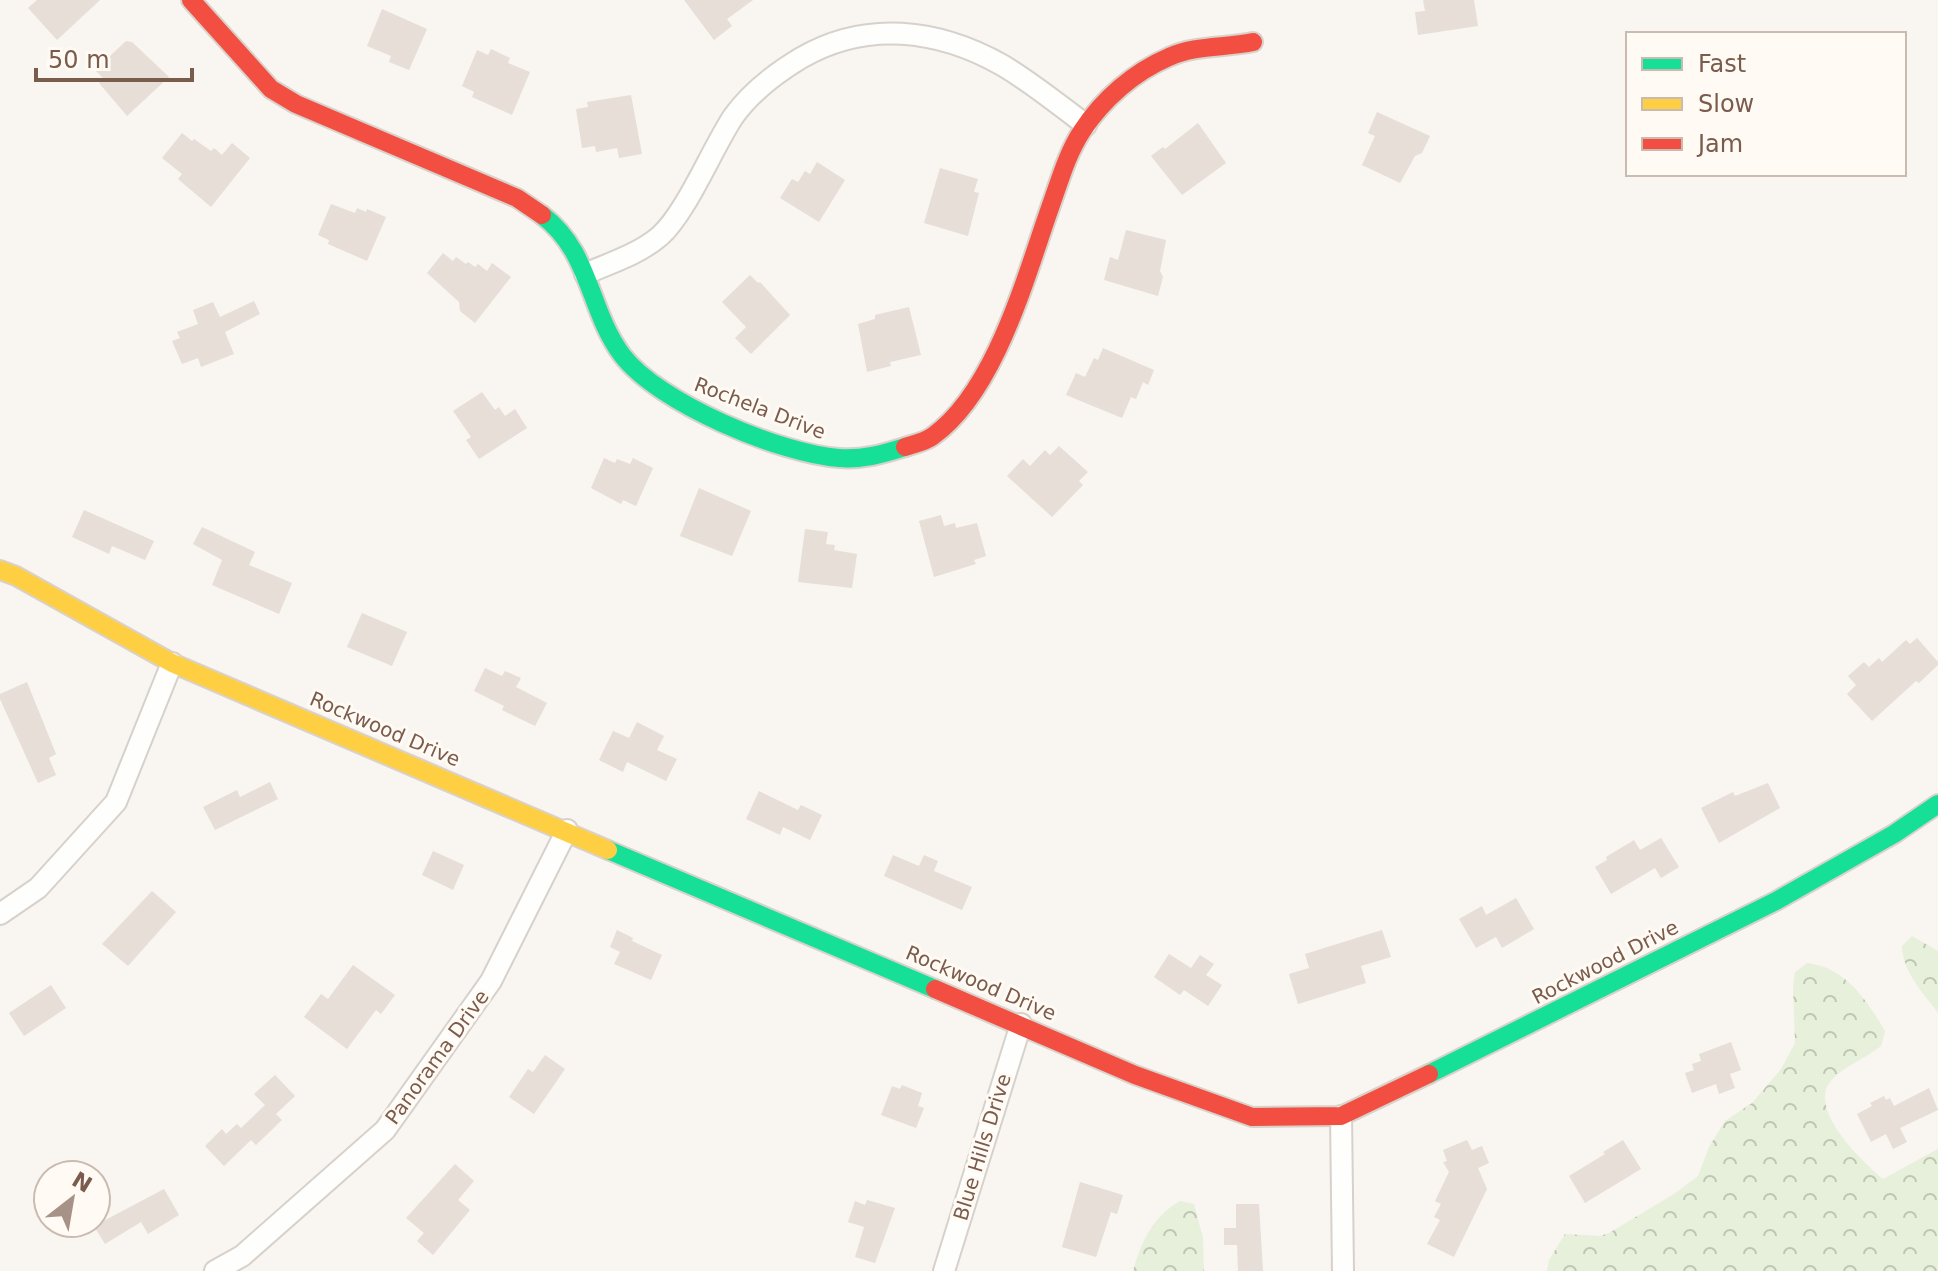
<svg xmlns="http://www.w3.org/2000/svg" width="1938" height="1271" viewBox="0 0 1938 1271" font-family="'DejaVu Sans',sans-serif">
  <defs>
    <pattern id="forest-crowns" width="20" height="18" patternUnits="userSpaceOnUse" patternTransform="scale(2)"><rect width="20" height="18" fill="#e7f0db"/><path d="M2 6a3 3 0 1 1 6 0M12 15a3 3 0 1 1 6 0" fill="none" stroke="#c0c6b4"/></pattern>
  </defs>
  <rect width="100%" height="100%" fill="#f9f5f0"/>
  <!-- forest -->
  <g fill="url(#forest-crowns)">
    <path d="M 1912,936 L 1938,951 L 1938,1013 C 1923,992 1903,973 1902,946 Z"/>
    <path d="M 1807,963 C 1845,967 1867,1000 1885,1031 L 1881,1046 C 1865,1059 1843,1066 1830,1082 C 1808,1110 1863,1163 1883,1179 L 1938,1149 L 1938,1271 L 1547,1271 L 1549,1260 L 1565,1234 L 1600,1236 L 1609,1233 L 1674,1194 L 1698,1176 L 1709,1147 L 1725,1121 L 1752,1103 L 1781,1069 L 1795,1043 L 1793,987 L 1795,972 Z"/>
    <path d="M 1180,1201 L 1194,1204 L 1203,1238 L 1204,1271 L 1133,1271 C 1141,1242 1153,1216 1180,1201 Z"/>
  </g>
  <!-- building -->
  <g fill="#e6ded7">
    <path d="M 37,0 L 100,0 L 57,40 L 28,8 Z"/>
    <path d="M 684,0 L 753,0 L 727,19 L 732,26 L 714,40 Z"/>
    <path d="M 1423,0 L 1474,0 L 1478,26 L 1418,35 L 1415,12 L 1425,11 Z"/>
    <path d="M 382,9 L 427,29 L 409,70 L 389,62 L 391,56 L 367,46 Z"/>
    <path d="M 126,41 L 132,42 L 169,77 L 127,116 L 99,83 L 104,79 L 95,70 Z"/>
    <path d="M 491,49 L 510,58 L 508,63 L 530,72 L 512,115 L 472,97 L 474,92 L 462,86 L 477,50 L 488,55 Z"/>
    <path d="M 631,95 L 642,154 L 619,158 L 617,148 L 596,152 L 595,146 L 582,148 L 576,109 L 588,107 L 587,102 Z"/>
    <path d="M 1377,112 L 1430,136 L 1422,153 L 1415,156 L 1400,183 L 1362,165 L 1375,136 L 1368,133 Z"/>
    <path d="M 1198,123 L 1226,163 L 1182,195 L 1151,156 L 1163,147 L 1165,149 Z"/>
    <path d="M 182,133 L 192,141 L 194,139 L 211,151 L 214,148 L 222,155 L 232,143 L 250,158 L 211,207 L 178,179 L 182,174 L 162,158 Z"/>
    <path d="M 817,162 L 845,180 L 819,222 L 780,198 L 792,179 L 798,182 L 805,171 L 810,174 Z"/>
    <path d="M 940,168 L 978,179 L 974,192 L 979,193 L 968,236 L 924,223 Z"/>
    <path d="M 331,204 L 355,213 L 357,208 L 366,212 L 367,209 L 386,217 L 367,261 L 328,244 L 329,240 L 318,235 Z"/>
    <path d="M 1126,230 L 1166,240 L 1160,271 L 1163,277 L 1158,296 L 1104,280 L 1110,257 L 1118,260 Z"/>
    <path d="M 443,253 L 453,261 L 456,257 L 466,264 L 468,262 L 475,267 L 478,264 L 487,271 L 492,263 L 511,277 L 475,323 L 460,311 L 459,302 L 427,273 Z"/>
    <path d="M 750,275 L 758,283 L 760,282 L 790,315 L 751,354 L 735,338 L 746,327 L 722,302 Z"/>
    <path d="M 254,301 L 260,314 L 225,332 L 234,354 L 201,367 L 198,358 L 182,364 L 172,341 L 180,338 L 177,332 L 198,324 L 193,310 L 213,302 L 220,317 Z"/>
    <path d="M 909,307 L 921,355 L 890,362 L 891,366 L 867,372 L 858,324 L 875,319 L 875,315 Z"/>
    <path d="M 1103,348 L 1154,370 L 1148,385 L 1143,382 L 1136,399 L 1131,397 L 1122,418 L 1066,395 L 1076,373 L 1085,377 L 1094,358 L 1098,360 Z"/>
    <path d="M 482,392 L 495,410 L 499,407 L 505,416 L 515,409 L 527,428 L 479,459 L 466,440 L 471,437 L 453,411 Z"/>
    <path d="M 1059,446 L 1088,472 L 1079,481 L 1083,485 L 1052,517 L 1007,476 L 1023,459 L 1030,466 L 1045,450 L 1050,455 Z"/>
    <path d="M 604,458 L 615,463 L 617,459 L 630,464 L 633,458 L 653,468 L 636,506 L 623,500 L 621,504 L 591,488 Z"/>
    <path d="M 699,488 L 751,511 L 732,556 L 680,536 Z"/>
    <path d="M 84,510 L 154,541 L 145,560 L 112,546 L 109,554 L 72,537 Z"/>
    <path d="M 941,515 L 944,526 L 955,523 L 956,528 L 977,523 L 986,556 L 974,560 L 976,564 L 934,577 L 919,521 Z"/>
    <path d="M 202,527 L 255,552 L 249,565 L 292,583 L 279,614 L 212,585 L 222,560 L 193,544 Z"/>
    <path d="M 805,529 L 828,532 L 826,544 L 835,545 L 834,550 L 857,554 L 852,588 L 798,582 Z"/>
    <path d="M 362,613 L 407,632 L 392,666 L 347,647 Z"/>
    <path d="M 1917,638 L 1938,662 L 1938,665 L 1919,683 L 1916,681 L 1872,721 L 1847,694 L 1856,685 L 1848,676 L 1864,662 L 1869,667 L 1879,658 L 1882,662 L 1906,640 L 1910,644 Z"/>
    <path d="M 485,668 L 502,676 L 505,671 L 521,678 L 516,687 L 547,703 L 535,726 L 502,710 L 504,706 L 474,691 Z"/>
    <path d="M 27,682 L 56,754 L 49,758 L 56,775 L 38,783 L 0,699 L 0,694 Z"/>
    <path d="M 637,722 L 664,736 L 657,750 L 677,759 L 666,781 L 627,762 L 623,772 L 599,760 L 613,731 L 629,738 Z"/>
    <path d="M 270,782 L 278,799 L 215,830 L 203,807 L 237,790 L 240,797 Z"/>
    <path d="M 1768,783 L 1780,808 L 1719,843 L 1701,808 L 1733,792 L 1735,796 Z"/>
    <path d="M 759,791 L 798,810 L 801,805 L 822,815 L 810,840 L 783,827 L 780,835 L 746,819 Z"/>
    <path d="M 1661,838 L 1679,867 L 1661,878 L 1655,868 L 1611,894 L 1595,867 L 1607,860 L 1606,857 L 1634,840 L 1640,850 Z"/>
    <path d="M 433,851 L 464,865 L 453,890 L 422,875 Z"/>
    <path d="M 893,855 L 919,866 L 924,855 L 938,861 L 934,871 L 972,887 L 962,910 L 884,876 Z"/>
    <path d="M 152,891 L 176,912 L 128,966 L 102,944 Z"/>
    <path d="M 1516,898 L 1534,929 L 1502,948 L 1496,937 L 1476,948 L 1459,919 L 1482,906 L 1486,915 Z"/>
    <path d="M 617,930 L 633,938 L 632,941 L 662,955 L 651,980 L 614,964 L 620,952 L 610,947 Z"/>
    <path d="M 1382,930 L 1391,957 L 1361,966 L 1366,983 L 1298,1004 L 1289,974 L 1309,968 L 1305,954 Z"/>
    <path d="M 1169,954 L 1191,968 L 1200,955 L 1214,964 L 1206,975 L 1222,985 L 1208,1006 L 1184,990 L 1180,995 L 1154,977 Z"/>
    <path d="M 353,965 L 395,995 L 381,1014 L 376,1010 L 347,1049 L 304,1017 L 321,994 L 328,999 Z"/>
    <path d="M 51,985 L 66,1008 L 24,1036 L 9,1013 Z"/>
    <path d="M 1731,1042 L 1741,1070 L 1730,1074 L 1735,1088 L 1719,1094 L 1716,1084 L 1692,1093 L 1685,1073 L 1694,1070 L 1692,1064 L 1701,1061 L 1699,1054 Z"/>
    <path d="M 545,1055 L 565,1069 L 534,1114 L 509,1097 L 528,1069 L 533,1072 Z"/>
    <path d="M 275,1075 L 295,1096 L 276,1114 L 282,1120 L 256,1145 L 251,1140 L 224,1166 L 205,1146 L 222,1129 L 226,1134 L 237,1124 L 241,1128 L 265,1105 L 254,1094 Z"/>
    <path d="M 902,1085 L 922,1093 L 918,1106 L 924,1108 L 916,1128 L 881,1115 L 892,1086 L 900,1089 Z"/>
    <path d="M 1929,1088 L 1938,1110 L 1900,1128 L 1907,1142 L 1893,1149 L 1886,1134 L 1871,1142 L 1857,1114 L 1872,1106 L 1870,1103 L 1884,1096 L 1886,1100 L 1890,1098 L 1894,1106 Z"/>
    <path d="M 1467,1140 L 1472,1150 L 1482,1146 L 1489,1163 L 1478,1168 L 1487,1189 L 1454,1257 L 1427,1244 L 1440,1220 L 1434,1217 L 1441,1204 L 1435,1201 L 1449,1172 L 1443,1162 L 1447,1161 L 1443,1150 Z"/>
    <path d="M 1623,1140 L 1641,1169 L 1585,1203 L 1569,1176 L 1605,1154 L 1603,1152 Z"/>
    <path d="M 455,1164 L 474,1181 L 458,1200 L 470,1210 L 433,1255 L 417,1241 L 424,1233 L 406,1218 Z"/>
    <path d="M 1080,1182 L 1123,1195 L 1117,1214 L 1111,1212 L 1096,1257 L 1062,1247 Z"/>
    <path d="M 164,1189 L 179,1215 L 148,1234 L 141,1222 L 105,1244 L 94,1226 Z"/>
    <path d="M 867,1200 L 895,1208 L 875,1263 L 855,1257 L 864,1227 L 848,1222 L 855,1201 L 865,1205 Z"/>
    <path d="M 1236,1204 L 1259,1204 L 1263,1271 L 1238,1271 L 1237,1245 L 1224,1245 L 1224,1228 L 1236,1228 Z"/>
  </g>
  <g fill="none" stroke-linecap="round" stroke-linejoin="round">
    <defs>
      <g id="street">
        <path d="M 585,274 C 610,263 639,254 660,236 C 686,213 712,149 733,117 C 750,93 776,73 801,58 C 866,20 938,29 1002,65 C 1031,82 1059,105 1086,125"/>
        <path d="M 0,914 L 38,888 L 116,802 L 172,663"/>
        <path d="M 1341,1116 L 1343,1271"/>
        <path d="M 215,1271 L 242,1256 L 385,1130 L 491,981 L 567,830"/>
        <path d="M 944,1271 L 1021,1024"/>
      </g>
      <g id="fast">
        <path d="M 542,215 C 591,252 588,309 622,355 C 658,403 781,454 839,458 C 862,460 883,454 905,447"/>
        <path d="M 608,850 L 935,989"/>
        <path d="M 1429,1074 L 1776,901 L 1894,834 L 1938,804"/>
      </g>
      <path id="slow" d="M 0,570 L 16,576 L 172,663 L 608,850"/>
      <g id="jam">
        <path d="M 191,0 L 271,89 L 296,104 L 517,198 L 542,215"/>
        <path d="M 905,447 C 914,444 925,442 933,436 C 996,391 1026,275 1051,205 C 1060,180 1067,154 1082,131 C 1103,99 1134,72 1169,57 C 1195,45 1225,48 1253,42"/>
        <path d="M 935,989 L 1135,1075 L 1252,1117 L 1341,1116 L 1429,1074"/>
      </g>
    </defs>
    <!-- street casing -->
    <use href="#street" stroke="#d7d1cb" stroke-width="24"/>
    <!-- fast casing -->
    <use href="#fast" stroke="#d9d2cb" stroke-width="22"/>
    <!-- slow casing -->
    <use href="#slow" stroke="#d9d2cb" stroke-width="22"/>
    <!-- jam casing -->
    <use href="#jam" stroke="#d9d2cb" stroke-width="22"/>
    <!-- street -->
    <use href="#street" stroke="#fefefd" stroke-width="20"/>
    <!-- fast -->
    <use href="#fast" stroke="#16e098" stroke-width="18"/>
    <!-- slow -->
    <use href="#slow" stroke="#ffcf43" stroke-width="18"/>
    <!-- jam -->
    <use href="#jam" stroke="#f24e42" stroke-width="18"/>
  </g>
  <g text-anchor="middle" stroke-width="6" stroke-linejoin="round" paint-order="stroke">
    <!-- street labels -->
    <g font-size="20" fill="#7a5c4d" stroke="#fffaf3">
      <text transform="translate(760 408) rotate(21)" y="7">Rochela Drive</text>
      <text transform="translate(385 729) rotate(23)" y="7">Rockwood Drive</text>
      <text transform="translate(1605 962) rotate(-27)" y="7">Rockwood Drive</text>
      <text transform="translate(981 983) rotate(23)" y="7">Rockwood Drive</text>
      <text transform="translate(437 1057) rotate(-54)" y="7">Panorama Drive</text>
      <text transform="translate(982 1147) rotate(-73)" y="7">Blue Hills Drive</text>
    </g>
  </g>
  <!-- legend -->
  <rect x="1626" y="32" width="280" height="144" fill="#fffaf3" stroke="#cabbb1" stroke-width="2"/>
  <rect x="1642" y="58" width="40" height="12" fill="#16e098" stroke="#cabbb1" stroke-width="2"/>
  <text x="1698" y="72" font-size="24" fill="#7a5c4d">Fast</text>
  <rect x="1642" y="98" width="40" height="12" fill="#ffcf43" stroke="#cabbb1" stroke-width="2"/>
  <text x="1698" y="112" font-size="24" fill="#7a5c4d">Slow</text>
  <rect x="1642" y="138" width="40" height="12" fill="#f24e42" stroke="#cabbb1" stroke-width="2"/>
  <text x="1698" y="152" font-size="24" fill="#7a5c4d">Jam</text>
  <!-- north arrow -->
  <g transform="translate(72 1199) rotate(31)"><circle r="38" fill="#fffaf3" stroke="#cabbb1" stroke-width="2"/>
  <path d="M0-6L14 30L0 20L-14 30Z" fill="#a69286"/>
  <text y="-12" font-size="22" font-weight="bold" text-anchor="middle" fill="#7a5c4d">N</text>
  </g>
  <!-- scale -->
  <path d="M36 68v12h156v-12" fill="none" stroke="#7a5c4d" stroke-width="4"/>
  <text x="48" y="68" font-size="24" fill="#7a5c4d" stroke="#fffaf3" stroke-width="6" paint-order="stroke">50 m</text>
</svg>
